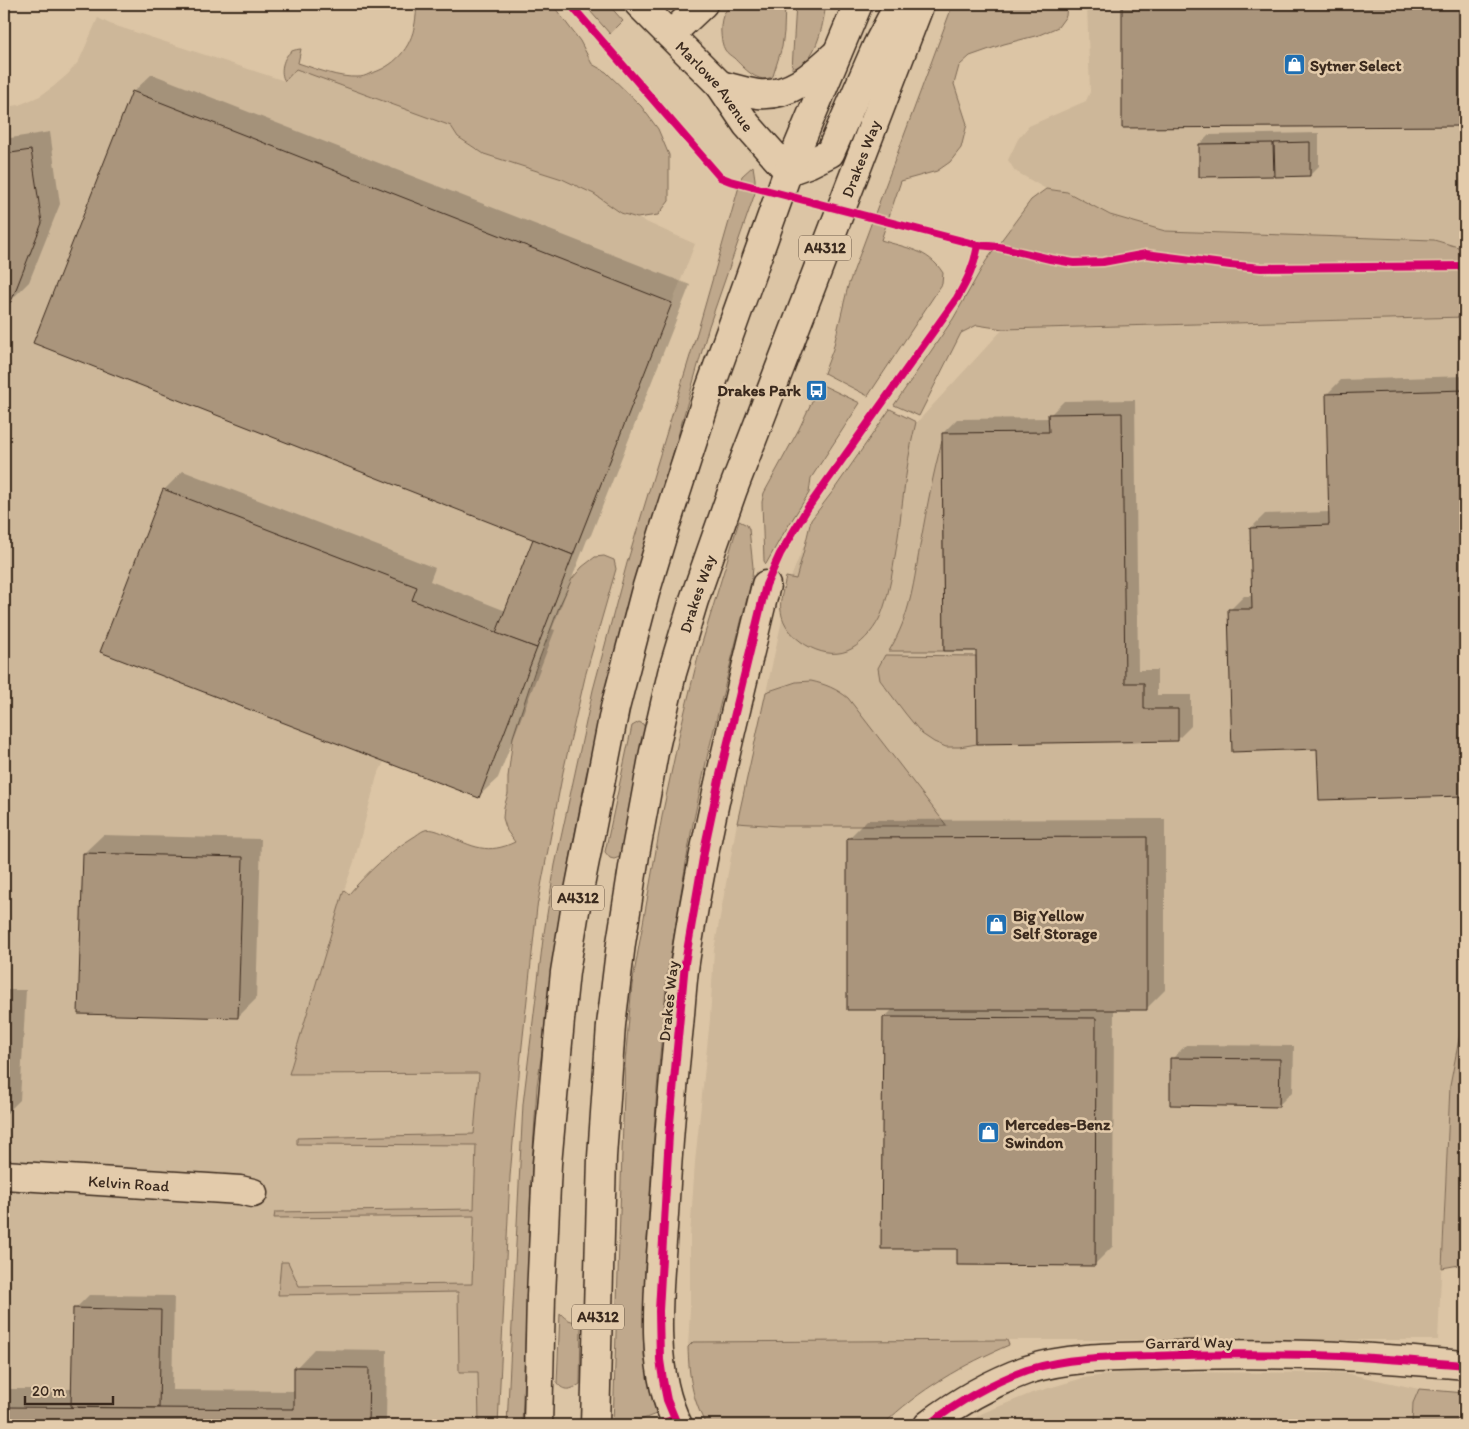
<svg xmlns="http://www.w3.org/2000/svg" width="1469" height="1429" viewBox="0 0 1469 1429" font-family="Itim,sans-serif">
  <rect width="100%" height="100%" fill="#dcc5a5"/>
  <filter id="ink" filterUnits="userSpaceOnUse"><feTurbulence type="fractalNoise" baseFrequency=".02" numOctaves="2"/><feDisplacementMap in="SourceGraphic" scale="10" xChannelSelector="R" yChannelSelector="G"/><feConvolveMatrix kernelMatrix="1 2 1 2 8 2 1 2 1" color-interpolation-filters="sRGB"/></filter>
  <g filter="url(#ink)">
    <!-- built -->
    <g fill="#cdb799">
      <path d="M 1087,4 L 1465,4 L 1465,247 L 1458,247 L 1434,240 L 1165,231 L 1110,215 L 1067,192 L 1046,189 L 1015,171 L 1008,160 L 1018,139 L 1029,126 L 1086,101 L 1090,92 Z"/>
      <path d="M 98,18 L 110,24 L 285,81 L 296,69 L 451,126 L 458,138 L 484,154 L 562,179 L 594,194 L 621,213 L 637,218 L 695,244 L 479,798 L 384,762 L 377,776 L 354,862 L 344,890 L 289,1074 L 479,1073 L 474,1134 L 476,1145 L 472,1284 L 459,1292 L 459,1372 L 478,1372 L 479,1425 L 4,1425 L 4,107 L 19,105 L 40,96 L 53,87 L 68,74 L 79,61 Z"/>
      <path d="M 1465,317 L 1465,1008 L 1450,1086 L 1438,1340 L 1007,1340 L 693,1342 L 688,1347 L 690,1309 L 690,1236 L 695,1162 L 710,1019 L 714,950 L 737,823 L 792,575 L 804,545 L 1003,329 Z"/>
      <path d="M 1130,1372 L 1345,1373 L 1419,1389 L 1465,1393 L 1465,1425 L 964,1425 L 983,1413 L 1032,1393 L 1083,1378 Z"/>
    </g>
    <!-- green -->
    <g fill="#bfa88c" stroke="#7d6955">
      <path d="M 416,4 L 552,4 L 580,41 L 592,64 L 606,72 L 641,106 L 658,129 L 669,155 L 669,201 L 658,215 L 637,218 L 621,213 L 594,194 L 562,179 L 484,154 L 458,137 L 451,126 L 296,69 L 285,81 C 279,73 283,56 292,51 C 294,50 299,49 301,49 L 298,63 C 317,69 338,78 358,77 C 362,77 365,76 369,74 C 394,67 411,49 415,23 C 416,16 417,11 416,4 Z"/>
      <path d="M 584,4 L 608,4 L 623,21 L 610,34 Z"/>
      <path d="M 733,4 L 785,4 L 784,32 L 782,47 L 773,76 C 759,86 743,67 734,58 C 731,56 727,53 725,50 C 720,42 719,20 725,12 C 727,9 731,6 733,4 Z"/>
      <path d="M 796,4 L 826,4 C 823,23 819,50 803,64 C 800,66 796,68 792,69 Z"/>
      <path d="M 953,4 L 1067,4 L 1066,16 L 1058,27 L 1039,35 L 1004,44 L 970,56 L 959,66 L 954,84 L 967,124 L 961,148 L 950,162 L 937,171 L 901,181 L 881,240 C 905,248 928,249 943,273 L 942,284 L 868,396 L 824,373 L 833,349 L 848,286 Z"/>
      <path d="M 753,166 L 755,179 L 755,193 L 709,326 L 615,660 L 586,775 L 568,870 L 537,1086 L 531,1182 L 522,1425 L 507,1425 L 523,1104 L 543,939 L 555,865 L 593,690 L 627,563 L 700,323 L 742,176 Z"/>
      <path d="M 1046,189 L 1067,192 L 1110,215 L 1165,231 L 1434,240 L 1458,247 L 1465,247 L 1465,317 L 1003,329 L 977,325 L 961,333 L 919,416 L 894,405 L 953,319 L 986,261 L 1031,200 Z"/>
      <path d="M 820,384 L 860,403 L 811,478 L 809,493 L 780,539 L 766,564 L 764,561 L 762,502 L 764,493 L 799,429 Z"/>
      <path d="M 890,409 L 916,422 C 904,470 902,520 893,568 C 891,582 885,608 879,619 C 873,631 860,646 847,651 C 822,661 784,638 781,611 C 779,600 784,588 786,577 L 796,579 L 804,550 L 811,520 L 833,491 Z"/>
      <path d="M 942,441 L 944,651 L 889,651 C 911,615 914,580 921,540 C 927,507 933,474 942,441 Z"/>
      <path d="M 739,521 L 747,525 L 749,529 L 753,567 L 752,578 L 708,753 L 691,833 L 667,976 L 657,1089 L 645,1269 L 644,1356 L 656,1414 L 641,1420 L 639,1425 L 613,1425 L 625,1062 L 632,985 L 663,811 L 681,727 L 699,653 Z"/>
      <path d="M 604,556 L 614,560 L 616,569 L 586,673 L 563,772 L 537,907 L 520,1064 L 510,1176 L 498,1425 L 479,1425 L 478,1372 L 459,1372 L 458,1292 L 278,1295 L 281,1262 L 288,1262 L 299,1286 L 472,1284 L 474,1216 L 274,1218 L 275,1212 L 474,1209 L 476,1145 L 297,1144 L 297,1138 L 474,1134 L 479,1073 L 289,1074 L 344,890 L 349,894 C 367,873 388,853 412,838 C 416,836 421,831 425,830 C 432,828 440,832 447,835 C 473,847 488,855 515,842 L 507,831 L 503,818 L 504,807 L 508,794 L 508,777 L 513,737 L 534,673 L 559,607 L 572,579 L 582,567 L 595,557 Z"/>
      <path d="M 885,655 L 976,656 L 977,744 L 959,747 L 946,747 L 934,742 L 922,734 L 905,713 L 880,680 L 878,668 Z"/>
      <path d="M 811,681 C 825,684 837,689 848,698 L 947,826 L 779,826 L 737,823 L 766,692 L 796,682 Z"/>
      <path d="M 639,722 L 643,724 L 645,728 L 620,857 L 614,859 L 610,858 L 605,852 L 632,726 Z"/>
      <path d="M 1465,1008 L 1465,1264 L 1442,1268 L 1450,1086 Z"/>
      <path d="M 560,1313 C 566,1320 571,1322 581,1322 L 580,1384 C 571,1390 564,1392 557,1383 Z"/>
      <path d="M 1007,1340 L 1009,1345 C 964,1364 918,1390 883,1425 L 706,1425 C 692,1398 689,1377 688,1347 L 693,1342 Z"/>
      <path d="M 1419,1389 L 1465,1393 L 1465,1425 L 1412,1425 L 1413,1403 Z"/>
    </g>
    <!-- shadow -->
    <g fill="#0003">
      <path d="M 1123,4 L 1465,4 L 1465,125 L 1124,127 Z"/>
      <path d="M 152,74 L 690,285 L 591,535 L 587,540 L 552,629 L 555,630 L 498,778 L 479,796 L 164,490 L 183,471 L 435,568 L 430,581 L 506,611 L 534,540 L 133,92 Z"/>
      <path d="M 50,132 L 60,204 L 29,282 L 10,301 L 4,302 L 4,139 Z"/>
      <path d="M 1319,133 L 1319,166 L 1310,175 L 1200,176 L 1200,144 L 1209,135 Z"/>
      <path d="M 1465,376 L 1465,794 L 1320,799 L 1319,748 L 1230,610 L 1244,596 L 1253,596 L 1251,528 L 1265,514 L 1330,512 L 1327,394 L 1341,380 Z"/>
      <path d="M 1135,400 L 1138,670 L 1157,670 L 1157,695 L 1191,695 L 1191,726 L 1177,740 L 977,650 L 943,433 L 957,419 L 1050,418 L 1050,415 L 1064,401 Z"/>
      <path d="M 1165,819 L 1165,990 L 1147,1008 L 1114,1008 L 1113,1246 L 1094,1265 L 959,1248 L 884,1018 L 893,1009 L 849,838 L 867,820 Z"/>
      <path d="M 103,835 L 261,839 L 256,999 L 238,1017 L 84,853 Z"/>
      <path d="M 4,990 L 26,990 L 20,1100 L 4,1116 Z"/>
      <path d="M 1186,1045 L 1294,1046 L 1293,1091 L 1279,1105 L 1172,1059 Z"/>
      <path d="M 89,1295 L 174,1296 L 172,1390 L 295,1391 L 296,1368 L 314,1349 L 387,1350 L 386,1425 L 4,1425 L 4,1389 L 73,1389 L 75,1309 Z"/>
    </g>
    <!-- building -->
    <g fill="#aa957c" stroke="#3b2a1e">
      <path d="M 1122,4 L 1465,4 L 1465,126 L 1122,128 Z"/>
      <path d="M 132,91 L 672,303 L 573,555 L 33,343 Z"/>
      <path d="M 1310,142 L 1310,176 L 1275,177 L 1274,143 Z"/>
      <path d="M 1273,143 L 1274,176 L 1199,177 L 1199,144 Z"/>
      <path d="M 31,150 L 42,223 L 11,302 L 4,303 L 4,154 Z"/>
      <path d="M 1465,390 L 1465,796 L 1319,800 L 1317,749 L 1232,752 L 1228,609 L 1252,609 L 1250,528 L 1329,525 L 1326,394 Z"/>
      <path d="M 1122,413 L 1125,683 L 1144,683 L 1144,709 L 1178,709 L 1178,741 L 977,744 L 976,651 L 944,651 L 942,433 L 1049,432 L 1048,414 Z"/>
      <path d="M 163,489 L 417,587 L 412,600 L 537,648 L 479,798 L 100,652 Z"/>
      <path d="M 533,539 L 573,555 L 537,648 L 496,633 Z"/>
      <path d="M 1147,837 L 1147,1010 L 847,1010 L 847,838 Z"/>
      <path d="M 83,853 L 243,857 L 238,1018 L 78,1014 Z"/>
      <path d="M 4,1008 L 8,1008 L 4,1088 Z"/>
      <path d="M 883,1017 L 1096,1018 L 1095,1266 L 957,1265 L 957,1249 L 881,1249 Z"/>
      <path d="M 1170,1058 L 1280,1059 L 1279,1107 L 1170,1105 Z"/>
      <path d="M 73,1308 L 161,1310 L 159,1408 L 71,1407 Z"/>
      <path d="M 294,1367 L 369,1368 L 368,1425 L 4,1425 L 4,1407 L 294,1409 Z"/>
    </g>
    <g fill="none" stroke-linecap="round" stroke-linejoin="round">
      <defs>
        <g id="minor">
          <path id="s1" d="M 639,4 L 720,85 L 747,125 L 788,171"/>
          <path d="M 670,35 L 703,4"/>
          <path d="M 720,85 C 732,88 745,92 758,94 C 791,97 814,74 837,53"/>
          <path id="s2" d="M 4,1175 L 240,1190 L 253,1193"/>
          <path d="M 678,1425 C 647,1366 660,1279 664,1214 C 668,1151 672,1089 679,1026 C 681,1005 682,983 685,962 C 704,835 736,710 766,585"/>
          <path d="M 928,1425 C 958,1402 991,1383 1027,1370 C 1068,1357 1112,1357 1155,1356 C 1217,1353 1279,1354 1341,1356 C 1382,1358 1424,1362 1465,1365"/>
        </g>
        <g id="major">
          <path d="M 788,171 L 810,163 L 830,153 L 877,46 L 899,4"/>
          <path d="M 538,1425 L 541,1296 L 547,1164 L 560,1020 L 565,972 L 575,911 L 615,708 L 645,593 L 665,527 L 708,394 L 788,171 L 858,4"/>
          <path id="s3" d="M 595,1425 L 602,1157 L 611,1025 L 621,943 L 635,855 L 654,752 L 672,673 L 694,600 L 732,492 L 920,4"/>
        </g>
      </defs>
      <!-- minor casing -->
      <use href="#minor" stroke="#3b2a1e" stroke-width="31"/>
      <!-- major casing -->
      <use href="#major" stroke="#3b2a1e" stroke-width="31"/>
      <!-- minor -->
      <use href="#minor" stroke="#e3cbab" stroke-width="28"/>
      <!-- major -->
      <use href="#major" stroke="#e3cbab" stroke-width="28"/>
      <defs>
        <g id="cycleway">
          <path d="M 570,4 L 720,177 L 730,181 L 978,245 L 999,247 L 1050,259 L 1074,263 L 1103,262 L 1146,254 L 1230,265 L 1261,268 L 1465,266"/>
          <path d="M 658,1425 L 675,1419 L 667,1400 L 663,1380 L 660,1360 L 659,1311 L 669,1134 L 685,963 L 706,841 L 720,775 L 766,585 L 780,554 L 807,509 L 957,298 C 968,279 974,267 978,245"/>
          <path d="M 928,1425 C 958,1402 991,1383 1027,1370 C 1068,1357 1112,1357 1155,1356 C 1217,1353 1279,1354 1341,1356 C 1382,1358 1424,1362 1465,1365"/>
        </g>
      </defs>
      <!-- cycleway casing -->
      <use href="#cycleway" stroke="#e3cbab" stroke-width="11"/>
      <!-- cycleway -->
      <use href="#cycleway" stroke="#d6006c" stroke-width="8"/>
    </g>
  </g>
  <!-- icons -->
  <defs>
    <symbol id="shop-square" viewBox="-11 -11 22 22"><rect x="-9" y="-9" width="18" height="18" rx="4" fill="#1f6fb2" stroke="#e3cbab"/><path d="M-5-2.5h2.3a2.7 3.5 0 0 1 5.4 0H5L5.5 6h-11ZM-1.5-2.5h3a1.5 2.3 0 0 0-3 0Z" fill="#fff"/></symbol>
    <symbol id="bus-square" viewBox="-11 -11 22 22"><rect x="-9" y="-9" width="18" height="18" rx="4" fill="#1f6fb2" stroke="#e3cbab"/><path d="M-5-6H5V4H4V6H2V4H-2V6H-4V4H-5ZM-3.5-4V0h7V-4ZM-3.5 1.2v1.5H-2V1.2ZM2 1.2v1.5H3.5V1.2Z" fill="#fff"/></symbol>
  </defs>
  <g fill-rule="evenodd">
    <use href="#shop-square" x="1282" y="52" width="25" height="25"/>
    <use href="#bus-square" x="804" y="378" width="25" height="25"/>
    <use href="#shop-square" x="984" y="912" width="25" height="25"/>
    <use href="#shop-square" x="976" y="1120" width="25" height="25"/>
  </g>
  <g text-anchor="middle" stroke-width="5" stroke-linejoin="round" paint-order="stroke">
    <!-- shield labels -->
    <g fill="#e3cbab" stroke="#6d5a48" stroke-width="1">
      <rect x="799" y="235.5" width="52" height="25" rx="4"/>
      <rect x="552" y="885.5" width="52" height="25" rx="4"/>
      <rect x="572" y="1304.5" width="52" height="25" rx="4"/>
    </g>
    <g font-size="15" font-weight="bold" fill="#3b2a1e">
      <text x="825" y="253">A4312</text>
      <text x="578" y="903">A4312</text>
      <text x="598" y="1322">A4312</text>
    </g>
    <!-- poi labels -->
    <g font-size="16" font-weight="bold" fill="#3b2a1e" stroke="#e3cbab" text-anchor="start">
      <text x="1310" y="71">Sytner Select</text>
      <text x="801" y="396" text-anchor="end">Drakes Park</text>
      <text x="1013" y="921">Big Yellow<tspan x="1013" dy="18">Self Storage</tspan></text>
      <text x="1005" y="1130">Mercedes-Benz<tspan x="1005" dy="18">Swindon</tspan></text>
    </g>
    <!-- street labels -->
    <g font-size="16" fill="#3b2a1e" stroke="#e3cbab">
      <text dy="6" stroke="none"><textPath href="#s1" startOffset="112">Marlowe Avenue</textPath></text>
      <text dy="6" stroke="none"><textPath href="#s3" startOffset="1306">Drakes Way</textPath></text>
      <text dy="6" stroke="none"><textPath href="#s3" startOffset="841">Drakes Way</textPath></text>
      <text transform="translate(668 1001) rotate(-84)" y="6">Drakes Way</text>
      <text dy="6" stroke="none"><textPath href="#s2" startOffset="125">Kelvin Road</textPath></text>
      <text transform="translate(1189 1342) rotate(-1)" y="6">Garrard Way</text>
    </g>
  </g>
  <!-- margin -->
  <rect width="1469" height="1429" fill="none" stroke="#e3cbab" stroke-width="20"/>
  <rect x="10" y="10" width="1449" height="1409" fill="none" stroke="#3b2a1e" stroke-width="2" filter="url(#ink)"/>
  <!-- scale -->
  <path d="M25 1396v8h88v-8" fill="none" stroke="#3b2a1e" stroke-width="2.5"/>
  <text x="32" y="1396" font-size="15" fill="#3b2a1e" stroke="#e3cbab" stroke-width="4" paint-order="stroke">20 m</text>
</svg>
